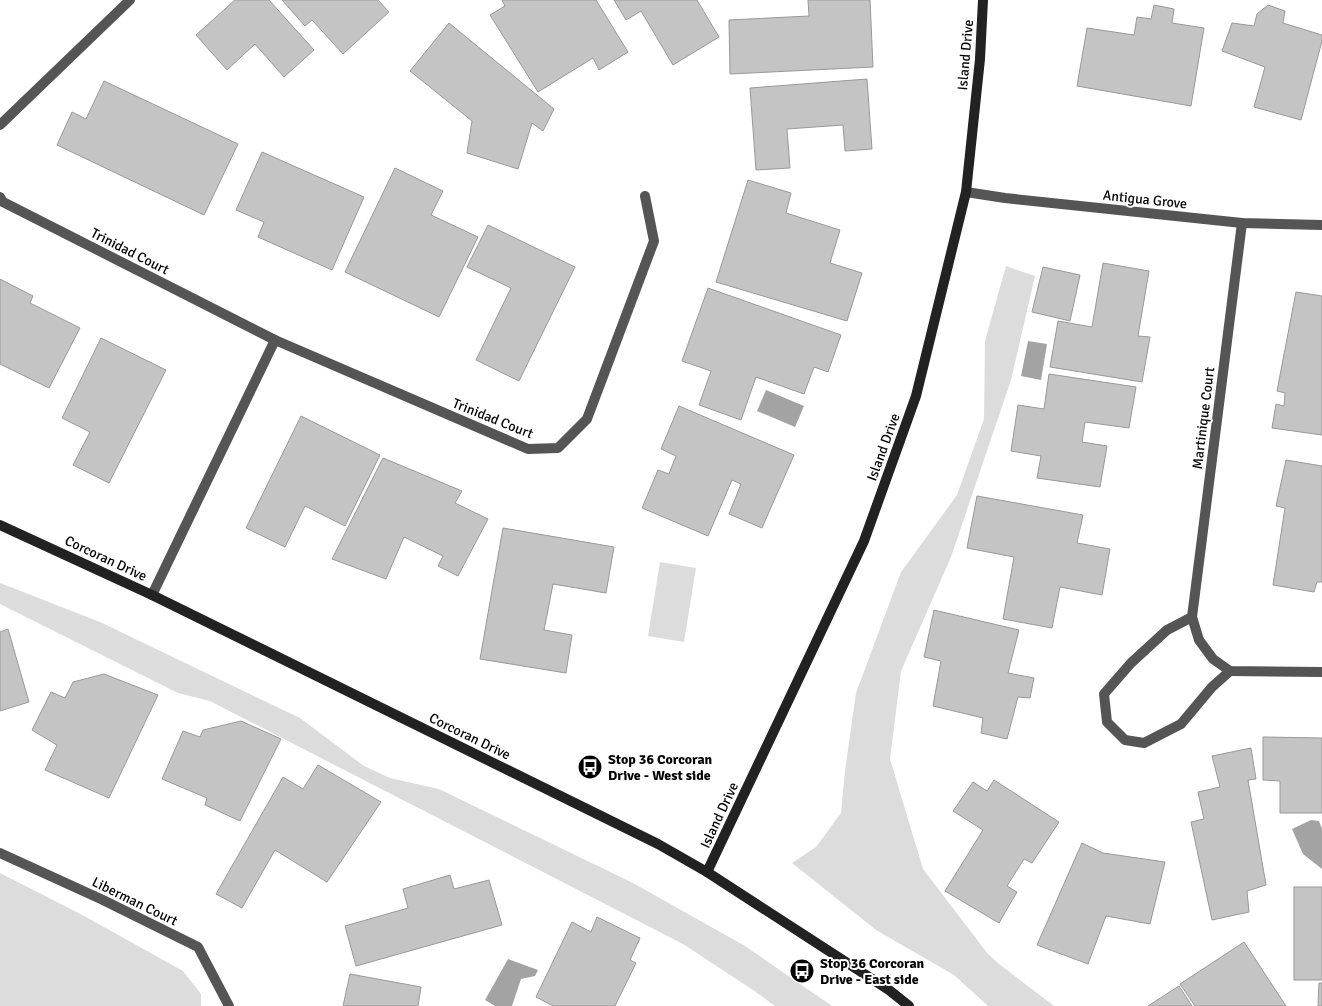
<svg xmlns="http://www.w3.org/2000/svg" width="1322" height="1006" viewBox="0 0 1322 1006" font-family="Signika,sans-serif">
  <rect width="100%" height="100%" fill="#fff"/>
  <!-- green -->
  <g fill="#dcdcdc">
    <path d="M 1006,266 L 1035,276 L 1011,380 L 951,557 L 901,671 L 890,759 L 923,869 L 988,954 L 999,964 L 1054,1006 L 988,1006 L 954,975 L 876,930 L 792,863 L 816,847 L 841,813 L 845,771 L 856,693 L 901,572 L 957,495 L 984,419 L 985,341 Z"/>
    <path d="M 660,562 L 696,568 L 684,642 L 648,636 Z"/>
    <path d="M 0,583 L 100,622 L 300,718 L 364,766 L 390,778 L 439,789 L 633,883 L 745,946 L 832,1006 L 775,1006 L 753,990 L 683,944 L 210,701 L 178,693 L 0,604 Z"/>
    <path d="M 0,873 L 86,917 L 183,971 L 201,994 L 201,1006 L 0,1006 Z"/>
  </g>
  <!-- water -->
  <g fill="#a3a3a3">
    <path d="M 1028,341 L 1047,344 L 1041,380 L 1021,376 Z"/>
    <path d="M 766,390 L 804,406 L 795,427 L 757,411 Z"/>
    <path d="M 1311,820 L 1319,821 L 1322,829 L 1322,869 L 1303,854 L 1292,829 Z"/>
    <path d="M 508,959 L 538,970 L 535,976 L 521,979 L 512,1006 L 495,1006 L 485,1000 Z"/>
  </g>
  <!-- building -->
  <g fill="#c4c4c4" stroke="#999">
    <path d="M 235,0 L 269,0 L 314,50 L 284,77 L 255,44 L 227,70 L 196,35 Z"/>
    <path d="M 282,0 L 378,0 L 389,12 L 343,54 L 312,20 L 305,26 Z"/>
    <path d="M 502,0 L 596,0 L 628,52 L 599,70 L 593,58 L 538,92 L 490,15 L 505,6 Z"/>
    <path d="M 614,0 L 697,0 L 719,37 L 673,65 L 641,11 L 626,20 Z"/>
    <path d="M 808,0 L 870,0 L 873,67 L 730,74 L 729,20 L 809,16 Z"/>
    <path d="M 1154,5 L 1174,9 L 1172,23 L 1204,28 L 1191,106 L 1077,86 L 1087,28 L 1134,35 L 1137,17 L 1151,19 Z"/>
    <path d="M 1268,5 L 1285,11 L 1283,23 L 1322,35 L 1322,41 L 1301,120 L 1254,107 L 1265,67 L 1222,51 L 1232,23 L 1254,26 L 1257,14 Z"/>
    <path d="M 449,23 L 554,109 L 543,131 L 532,123 L 518,169 L 467,153 L 472,121 L 410,71 Z"/>
    <path d="M 867,79 L 872,149 L 845,151 L 843,125 L 787,129 L 790,168 L 756,170 L 750,88 Z"/>
    <path d="M 104,81 L 238,144 L 204,215 L 57,145 L 72,112 L 86,119 Z"/>
    <path d="M 262,152 L 364,197 L 332,270 L 258,237 L 264,222 L 236,210 Z"/>
    <path d="M 395,168 L 443,191 L 431,215 L 478,237 L 439,317 L 345,272 Z"/>
    <path d="M 748,180 L 791,193 L 786,213 L 840,230 L 830,263 L 862,273 L 847,321 L 716,282 Z"/>
    <path d="M 488,225 L 575,267 L 519,381 L 476,360 L 511,288 L 467,267 Z"/>
    <path d="M 1103,263 L 1149,271 L 1138,336 L 1150,337 L 1142,382 L 1050,367 L 1058,321 L 1092,327 Z"/>
    <path d="M 1043,267 L 1080,275 L 1070,321 L 1032,312 Z"/>
    <path d="M 0,279 L 33,296 L 30,303 L 80,328 L 49,388 L 0,364 Z"/>
    <path d="M 708,288 L 841,335 L 828,372 L 814,367 L 804,394 L 756,377 L 741,420 L 699,405 L 711,371 L 682,361 Z"/>
    <path d="M 1296,292 L 1322,296 L 1322,435 L 1272,428 L 1276,404 L 1284,406 L 1285,393 L 1277,391 Z"/>
    <path d="M 101,338 L 166,370 L 109,483 L 73,465 L 90,432 L 62,418 Z"/>
    <path d="M 1049,374 L 1136,387 L 1129,428 L 1085,422 L 1082,442 L 1107,446 L 1100,487 L 1037,478 L 1041,456 L 1011,451 L 1018,405 L 1044,409 Z"/>
    <path d="M 679,406 L 794,455 L 762,528 L 729,514 L 741,484 L 732,480 L 708,536 L 642,508 L 658,470 L 669,474 L 676,456 L 661,449 Z"/>
    <path d="M 301,416 L 380,455 L 345,526 L 305,506 L 285,547 L 246,528 Z"/>
    <path d="M 383,458 L 462,491 L 455,503 L 488,519 L 458,576 L 438,566 L 443,556 L 404,537 L 386,579 L 332,559 Z"/>
    <path d="M 1286,460 L 1322,466 L 1322,582 L 1317,582 L 1314,592 L 1273,585 L 1285,508 L 1276,506 Z"/>
    <path d="M 977,496 L 1083,515 L 1077,543 L 1110,549 L 1102,595 L 1060,587 L 1052,628 L 1003,619 L 1014,557 L 967,548 Z"/>
    <path d="M 503,528 L 614,547 L 606,593 L 553,584 L 544,630 L 572,635 L 566,673 L 480,659 Z"/>
    <path d="M 934,610 L 1019,630 L 1008,673 L 1034,678 L 1030,698 L 1018,697 L 1007,739 L 981,733 L 983,718 L 933,706 L 941,661 L 924,657 Z"/>
    <path d="M 8,629 L 29,702 L 0,711 L 0,632 Z"/>
    <path d="M 104,674 L 158,695 L 109,798 L 45,770 L 57,745 L 32,730 L 51,692 L 65,698 L 73,682 Z"/>
    <path d="M 241,721 L 281,739 L 240,821 L 205,805 L 207,798 L 162,779 L 183,731 L 200,737 L 203,730 Z"/>
    <path d="M 1263,737 L 1322,738 L 1322,813 L 1280,813 L 1280,781 L 1263,780 Z"/>
    <path d="M 1251,748 L 1256,779 L 1248,780 L 1266,885 L 1247,891 L 1249,912 L 1212,920 L 1191,822 L 1204,819 L 1198,792 L 1220,787 L 1212,756 Z"/>
    <path d="M 318,765 L 381,802 L 327,882 L 275,850 L 242,908 L 216,894 L 283,777 L 303,789 Z"/>
    <path d="M 994,780 L 1059,822 L 1032,863 L 1024,859 L 1007,886 L 1017,892 L 999,923 L 945,891 L 983,830 L 953,811 L 973,782 L 987,791 Z"/>
    <path d="M 1082,843 L 1103,853 L 1165,862 L 1150,924 L 1106,916 L 1088,964 L 1037,945 Z"/>
    <path d="M 450,875 L 454,889 L 489,880 L 502,925 L 356,966 L 345,926 L 408,908 L 403,889 Z"/>
    <rect x="1294" y="887" width="28" height="93"/>
    <path d="M 597,917 L 640,938 L 630,960 L 636,963 L 615,1006 L 553,1006 L 536,997 L 572,922 L 591,932 Z"/>
    <path d="M 1244,942 L 1286,1006 L 1195,1006 L 1180,984 Z"/>
    <path d="M 350,974 L 421,987 L 418,1006 L 343,1006 Z"/>
    <path d="M 1319,983 L 1322,983 L 1322,1006 L 1318,1006 Z"/>
    <path d="M 1179,986 L 1192,1006 L 1148,1006 Z"/>
  </g>
  <g fill="none" stroke-linecap="round" stroke-linejoin="round">
    <!-- street -->
    <g stroke="#555" stroke-width="10">
      <path d="M 0,125 L 130,0"/>
      <path d="M 966,192 L 1005,198 L 1242,223 L 1322,225"/>
      <path d="M 0,197 L 3,202 L 275,340"/>
      <path d="M 1242,223 L 1192,617 L 1199,640 L 1213,659 L 1230,671 L 1322,672"/>
      <path d="M 152,595 L 275,340 L 528,449 L 558,448 L 587,419 L 654,241 L 645,196"/>
      <path d="M 1192,617 L 1167,630 L 1131,663 L 1104,694 L 1107,722 L 1125,740 L 1144,743 L 1181,724 L 1212,687 L 1230,671"/>
      <path d="M 0,853 L 103,900 L 198,947 L 229,1006"/>
    </g>
    <!-- secondary -->
    <g stroke="#222" stroke-width="10">
      <path d="M 0,525 L 152,595 L 658,844 L 707,872 L 889,990 L 909,1006"/>
      <path d="M 707,872 L 864,541 L 916,396 L 966,192 L 980,59 L 983,0"/>
    </g>
  </g>
  <!-- icons -->
  <defs>
    <symbol id="bus-disc" viewBox="-11 -11 22 22"><circle r="9.5" fill="#000" stroke="#fff"/><path d="M-5-6H5V4H4V6H2V4H-2V6H-4V4H-5ZM-3.5-4V0h7V-4ZM-3.5 1.2v1.5H-2V1.2ZM2 1.2v1.5H3.5V1.2Z" fill="#fff"/></symbol>
  </defs>
  <g fill-rule="evenodd">
    <use href="#bus-disc" x="576" y="753" width="28" height="28"/>
    <use href="#bus-disc" x="788" y="957" width="28" height="28"/>
  </g>
  <g text-anchor="middle" stroke-width="4" stroke-linejoin="round" paint-order="stroke">
    <!-- street labels -->
    <g font-size="14" fill="#000" stroke="#fff">
      <text transform="translate(965 55) rotate(-85)" y="5">Island Drive</text>
      <text transform="translate(1145 199) rotate(6)" y="5">Antigua Grove</text>
      <text transform="translate(130 251) rotate(27)" y="5">Trinidad Court</text>
      <text transform="translate(493 418) rotate(22)" y="5">Trinidad Court</text>
      <text transform="translate(1203 418) rotate(-83)" y="5">Martinique Court</text>
      <text transform="translate(883 447) rotate(-70)" y="5">Island Drive</text>
      <text transform="translate(106 558) rotate(25)" y="5">Corcoran Drive</text>
      <text transform="translate(470 736) rotate(26)" y="5">Corcoran Drive</text>
      <text transform="translate(719 815) rotate(-65)" y="5">Island Drive</text>
      <text transform="translate(135 901) rotate(26)" y="5">Liberman Court</text>
    </g>
    <!-- poi labels -->
    <g font-size="14" font-weight="bold" fill="#000" stroke="#fff" text-anchor="start">
      <text x="608" y="764">Stop 36 Corcoran<tspan x="608" dy="16">Drive - West side</tspan></text>
      <text x="820" y="968">Stop 36 Corcoran<tspan x="820" dy="16">Drive - East side</tspan></text>
    </g>
  </g>
</svg>
